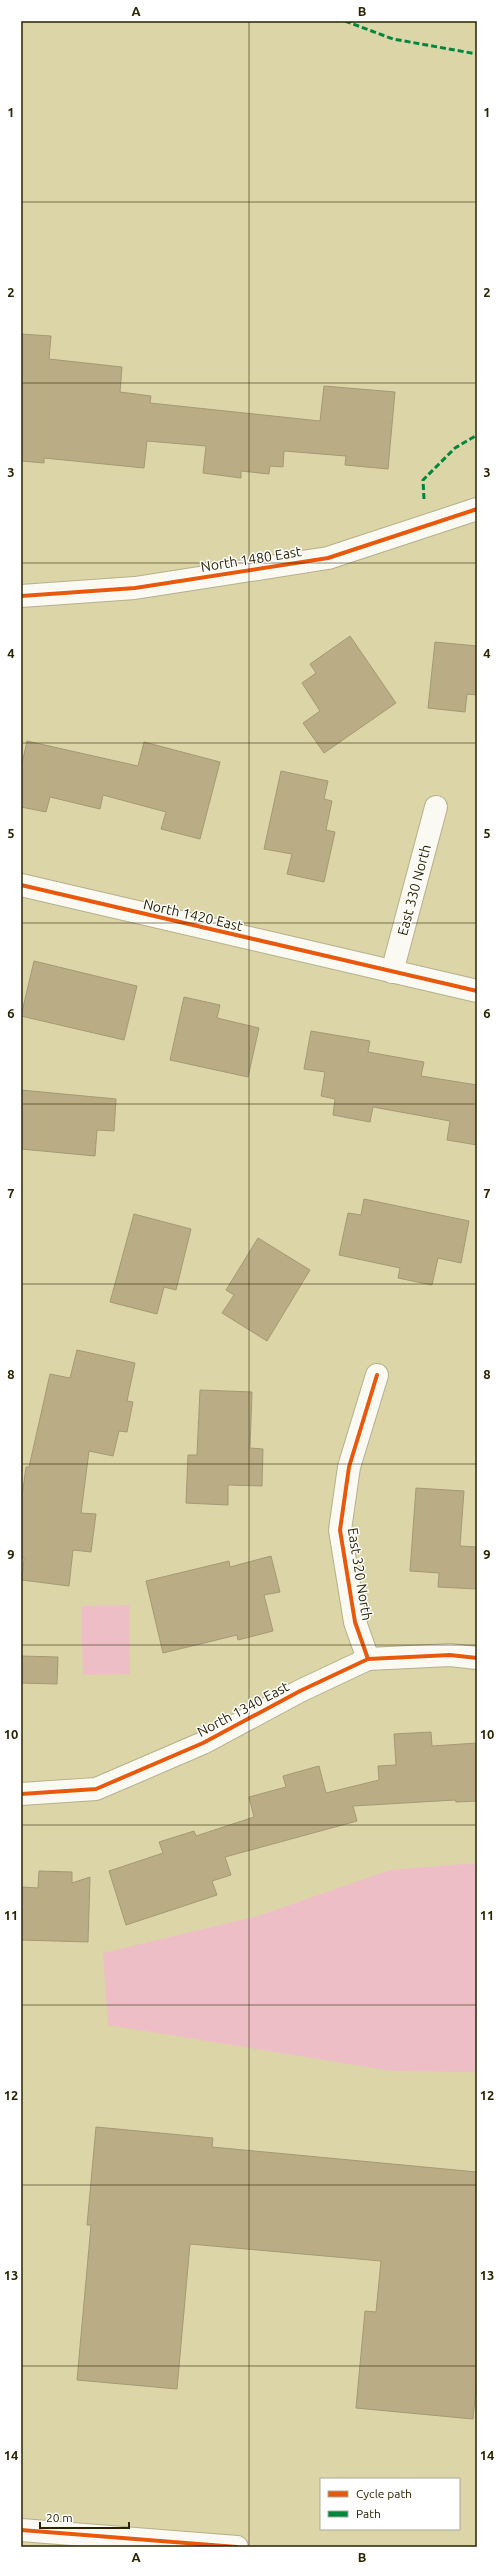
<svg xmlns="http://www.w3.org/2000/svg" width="498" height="2568" viewBox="0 0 498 2568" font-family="Ubuntu,sans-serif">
  <rect width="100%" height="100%" fill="#dcd5a8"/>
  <!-- green -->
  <g fill="#eebec7">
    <path d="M 129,1605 L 130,1674 L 83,1675 L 81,1606 Z"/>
    <path d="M 477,1863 L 477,2072 L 392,2071 L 108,2025 L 103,1953 L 258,1916 L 390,1870 Z"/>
  </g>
  <!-- building -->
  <g fill="#baad85" stroke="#a49976">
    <path d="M 21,334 L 51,336 L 49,359 L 122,367 L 120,392 L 151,396 L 150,403 L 320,421 L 324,386 L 395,392 L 388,469 L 345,465 L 346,456 L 284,451 L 283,467 L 270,466 L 269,474 L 241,471 L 241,478 L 203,473 L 206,446 L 147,441 L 144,468 L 44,458 L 44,463 L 21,461 Z"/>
    <path d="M 350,636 L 396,703 L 324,753 L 303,723 L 320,711 L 302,683 L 316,673 L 310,664 Z"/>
    <path d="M 435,642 L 477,646 L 477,695 L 467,694 L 465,712 L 428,708 Z"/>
    <path d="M 27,741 L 138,766 L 144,742 L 220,762 L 200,839 L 161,829 L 166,812 L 103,795 L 100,809 L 50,797 L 46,812 L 21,807 L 21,768 Z"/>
    <path d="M 281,771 L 328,781 L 324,799 L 332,801 L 326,830 L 335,832 L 324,882 L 287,874 L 292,854 L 264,849 Z"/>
    <path d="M 34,961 L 137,986 L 124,1040 L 21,1016 Z"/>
    <path d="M 184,997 L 220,1005 L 217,1018 L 259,1028 L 248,1077 L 170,1060 Z"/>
    <path d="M 311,1031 L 370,1041 L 368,1052 L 424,1062 L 421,1076 L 477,1085 L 477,1145 L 447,1140 L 450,1121 L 373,1107 L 370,1122 L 333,1115 L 335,1099 L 321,1096 L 325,1072 L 304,1069 Z"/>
    <path d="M 21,1090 L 116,1099 L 114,1131 L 97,1130 L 95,1156 L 21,1149 Z"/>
    <path d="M 364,1199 L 469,1221 L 461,1263 L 438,1258 L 432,1285 L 398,1278 L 400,1268 L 339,1255 L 348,1213 L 361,1215 Z"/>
    <path d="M 134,1214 L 191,1229 L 176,1290 L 164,1287 L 157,1314 L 110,1302 Z"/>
    <path d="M 258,1238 L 310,1270 L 267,1341 L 222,1313 L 234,1295 L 226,1290 Z"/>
    <path d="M 77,1350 L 135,1363 L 127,1401 L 133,1402 L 127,1432 L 119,1431 L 113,1456 L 89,1451 L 81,1513 L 96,1514 L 91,1552 L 73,1550 L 69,1586 L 22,1580 L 24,1558 L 21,1557 L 21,1504 L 26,1467 L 29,1467 L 50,1374 L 70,1378 Z"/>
    <path d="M 200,1390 L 252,1392 L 250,1448 L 263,1449 L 262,1486 L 228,1485 L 228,1505 L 186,1503 L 188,1455 L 197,1455 Z"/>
    <path d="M 416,1488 L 464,1491 L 460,1546 L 477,1547 L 477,1589 L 438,1587 L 439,1573 L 410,1571 Z"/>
    <path d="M 271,1556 L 280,1592 L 264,1595 L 273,1631 L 238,1640 L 237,1635 L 163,1653 L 146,1581 L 229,1561 L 230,1567 Z"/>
    <path d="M 21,1656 L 58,1657 L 57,1684 L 21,1683 Z"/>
    <path d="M 431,1732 L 432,1746 L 477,1743 L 477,1801 L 456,1802 L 455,1800 L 353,1806 L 357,1821 L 225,1857 L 231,1875 L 212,1881 L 217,1895 L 126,1925 L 109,1871 L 163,1853 L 159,1842 L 194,1831 L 196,1836 L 254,1817 L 249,1797 L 286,1787 L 283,1776 L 319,1766 L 326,1793 L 379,1780 L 378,1766 L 396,1765 L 394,1734 Z"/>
    <path d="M 39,1871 L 72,1872 L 72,1883 L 90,1877 L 88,1942 L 21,1940 L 21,1887 L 38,1888 Z"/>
    <path d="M 96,2127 L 213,2138 L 212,2147 L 477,2172 L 477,2378 L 473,2419 L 356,2408 L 365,2311 L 376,2312 L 381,2261 L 190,2244 L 177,2389 L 77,2380 L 91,2225 L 87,2225 Z"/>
  </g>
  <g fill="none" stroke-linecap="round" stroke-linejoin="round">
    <defs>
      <g id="minor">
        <path d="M 21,596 L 135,588 L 328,558 L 477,509"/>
        <path d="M 21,885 L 477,991"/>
        <path d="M 392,972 L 436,807"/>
        <path d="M 368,1659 L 355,1622 L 340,1530 L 349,1467 L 377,1375"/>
        <path d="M 21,1794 L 96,1789 L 203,1743 L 300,1691 L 368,1659 L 450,1655 L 477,1658"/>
        <path d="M 21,2530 L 237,2547"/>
      </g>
    </defs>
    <!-- minor casing -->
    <use href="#minor" stroke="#b5b08c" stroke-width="24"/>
    <!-- minor -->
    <use href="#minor" stroke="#faf9f2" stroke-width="22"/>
    <!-- quiet -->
    <g stroke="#00873e" stroke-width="3" stroke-dasharray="6 3" stroke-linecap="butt">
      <path d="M 345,21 L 393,39 L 477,54"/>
      <path d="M 424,499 L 423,480 L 455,448 L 477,435"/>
    </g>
    <defs>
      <g id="cycleway">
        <path d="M 21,596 L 135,588 L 328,558 L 477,509"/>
        <path d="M 21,885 L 477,991"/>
        <path d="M 368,1659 L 355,1622 L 340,1530 L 349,1467 L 377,1375"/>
        <path d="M 21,1794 L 96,1789 L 203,1743 L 300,1691 L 368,1659 L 450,1655 L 477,1658"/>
        <path d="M 21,2530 L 237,2547"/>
      </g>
    </defs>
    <!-- cycleway casing -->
    <use href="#cycleway" stroke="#fff" stroke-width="6"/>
    <!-- cycleway -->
    <use href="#cycleway" stroke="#e8590c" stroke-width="4"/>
  </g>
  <!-- grid -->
  <path fill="none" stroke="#292301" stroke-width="1" stroke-opacity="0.55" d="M 249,21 L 249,2547M 21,202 L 477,202M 21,383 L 477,383M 21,563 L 477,563M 21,743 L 477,743M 21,923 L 477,923M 21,1104 L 477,1104M 21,1284 L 477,1284M 21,1464 L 477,1464M 21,1645 L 477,1645M 21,1825 L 477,1825M 21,2005 L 477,2005M 21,2185 L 477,2185M 21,2366 L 477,2366"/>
  <g text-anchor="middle" stroke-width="3" stroke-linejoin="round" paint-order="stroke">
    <!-- street labels -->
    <g font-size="14" fill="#292301" stroke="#fff">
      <text transform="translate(251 559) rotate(-9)" y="5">North 1480 East</text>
      <text transform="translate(414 890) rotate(-75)" y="5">East 330 North</text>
      <text transform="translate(193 915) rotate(13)" y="5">North 1420 East</text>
      <text transform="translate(360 1574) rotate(81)" y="5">East 320 North</text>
      <text transform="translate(243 1709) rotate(-28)" y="5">North 1340 East</text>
    </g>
  </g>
  <!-- border -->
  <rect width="498" height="2568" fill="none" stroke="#ffffff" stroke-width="44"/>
  <!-- legend -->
  <rect x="320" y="2478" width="140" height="52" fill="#ffffff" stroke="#a9a799"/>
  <rect x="328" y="2491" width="20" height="6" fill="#e8590c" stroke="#a9a799"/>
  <text x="356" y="2498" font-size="12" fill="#292301">Cycle path</text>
  <rect x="328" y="2511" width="20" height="6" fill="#00873e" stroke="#a9a799"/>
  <text x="356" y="2518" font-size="12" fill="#292301">Path</text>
  <!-- scale -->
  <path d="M40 2522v6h89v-6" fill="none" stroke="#292301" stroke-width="2"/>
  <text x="46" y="2522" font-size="12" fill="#292301" stroke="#ffffff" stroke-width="3" paint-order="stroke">20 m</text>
  <rect x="22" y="22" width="454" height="2524" fill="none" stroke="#292301" stroke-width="1.5"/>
  <g font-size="13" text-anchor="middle" font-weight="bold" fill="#292301">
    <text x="136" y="16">A</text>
    <text x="362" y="16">B</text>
    <text x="11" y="117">1</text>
    <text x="487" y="117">1</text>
    <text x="11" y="297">2</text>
    <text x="487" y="297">2</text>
    <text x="11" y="477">3</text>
    <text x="487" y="477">3</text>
    <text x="11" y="658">4</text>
    <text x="487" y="658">4</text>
    <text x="11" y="838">5</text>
    <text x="487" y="838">5</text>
    <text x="11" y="1018">6</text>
    <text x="487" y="1018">6</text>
    <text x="11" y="1198">7</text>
    <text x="487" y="1198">7</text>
    <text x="11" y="1379">8</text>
    <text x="487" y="1379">8</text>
    <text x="11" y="1559">9</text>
    <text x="487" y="1559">9</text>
    <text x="11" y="1739">10</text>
    <text x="487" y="1739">10</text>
    <text x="11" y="1920">11</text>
    <text x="487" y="1920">11</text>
    <text x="11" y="2100">12</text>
    <text x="487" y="2100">12</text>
    <text x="11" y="2280">13</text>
    <text x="487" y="2280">13</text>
    <text x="11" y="2460">14</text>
    <text x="487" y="2460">14</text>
    <text x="136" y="2562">A</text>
    <text x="362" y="2562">B</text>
  </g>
</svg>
